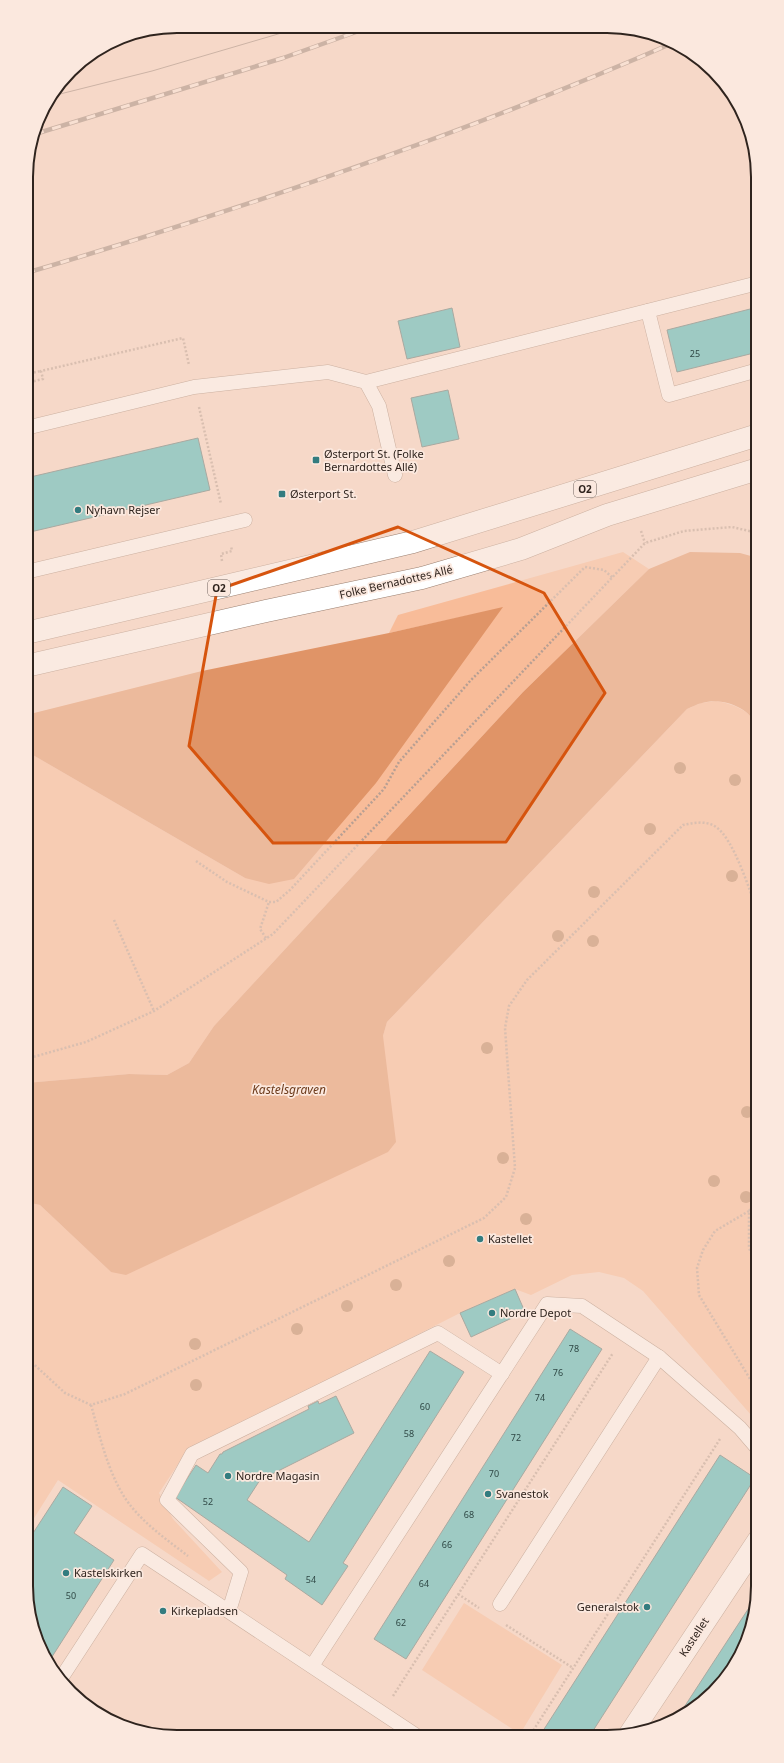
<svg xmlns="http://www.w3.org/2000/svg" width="784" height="1763" viewBox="0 0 784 1763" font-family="'Noto Sans',sans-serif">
  <rect width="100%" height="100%" fill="#f6d8c8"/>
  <!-- green -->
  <g fill="#f8bc99">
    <path d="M 623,552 L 649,569 L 523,692 L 214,1026 L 189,1063 L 167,1075 L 129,1074 L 26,1083 L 26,751 L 245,878 L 502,608 L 389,633 L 398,615 Z"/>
    <path d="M 716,701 C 733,704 751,710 758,728 L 758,1423 L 643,1291 L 624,1278 L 599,1272 L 572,1275 L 531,1295 L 515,1289 L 460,1313 L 186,1452 L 159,1493 L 173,1519 L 222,1572 L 209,1581 L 58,1480 L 26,1531 L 26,1202 L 40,1205 L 111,1272 L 383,1036 L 387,1022 L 687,709 L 701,703 Z"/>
    <path d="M 464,1603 L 562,1665 L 520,1734 L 422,1670 Z"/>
  </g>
  <!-- water -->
  <g fill="#e09467">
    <path d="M 690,552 L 740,553 L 758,558 L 758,728 C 750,707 722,697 702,703 C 697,704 692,707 687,709 L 387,1022 L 383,1036 L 396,1142 L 388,1152 L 126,1275 L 111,1272 L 40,1205 L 26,1202 L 26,1083 L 129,1074 L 167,1075 L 189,1063 L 214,1026 L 523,692 L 649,569 Z"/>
    <path d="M 503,607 L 376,783 L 294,879 L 269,884 L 245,878 L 26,751 L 26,715 L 202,671 L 389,633 Z"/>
  </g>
  <!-- building -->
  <g fill="#33b8bd" stroke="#4c6f70">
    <path d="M 758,307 L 758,352 L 677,372 L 667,330 Z"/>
    <path d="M 452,308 L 460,347 L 407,359 L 398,321 Z"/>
    <path d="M 448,390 L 459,439 L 422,447 L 411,398 Z"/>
    <path d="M 198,438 L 210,490 L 26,533 L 26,478 Z"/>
    <path d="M 515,1289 L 525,1312 L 471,1337 L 460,1313 Z"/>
    <path d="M 570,1329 L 602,1349 L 406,1659 L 374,1639 Z"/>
    <path d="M 430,1351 L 464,1372 L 343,1563 L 348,1566 L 322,1605 L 285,1579 L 287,1575 L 175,1497 L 196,1465 L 208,1473 L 220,1454 L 222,1454 L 223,1452 L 309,1409 L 308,1406 L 318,1401 L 319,1404 L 336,1396 L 354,1433 L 260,1480 L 247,1500 L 309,1542 Z"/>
    <path d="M 720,1455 L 755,1478 L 589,1737 L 539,1737 Z"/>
    <path d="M 63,1487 L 92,1506 L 74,1533 L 114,1560 L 48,1663 L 31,1626 L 26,1586 L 26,1544 Z"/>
    <path d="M 756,1597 L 757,1598 L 747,1644 L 727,1678 L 691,1711 L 677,1718 Z"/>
  </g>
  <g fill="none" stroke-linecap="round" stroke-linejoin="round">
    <defs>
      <g id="lane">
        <path d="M 648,311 L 669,395 L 758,370"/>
        <path d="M 366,382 L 758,283"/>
        <path d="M 26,428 L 194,387 L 328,372 L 366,382 L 379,406 L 395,475"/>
        <path d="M 26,572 L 245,520"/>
        <path d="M 500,1604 L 659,1357"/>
        <path d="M 229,1611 L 241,1572 L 167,1500 L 192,1454 L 438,1333 L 502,1374"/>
        <path d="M 312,1666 L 547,1304 L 582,1306 L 659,1357 L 740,1428 L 758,1449"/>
        <path d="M 60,1680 L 142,1554 L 417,1736"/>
      </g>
      <path id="street" d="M 630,1734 L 758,1541"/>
      <g id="primary">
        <path d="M 26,633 L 413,542 L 758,435"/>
        <path d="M 26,666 L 266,611 L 422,578 L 521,549 L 607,515 L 758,469"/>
      </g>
    </defs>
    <!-- lane casing -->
    <use href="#lane" stroke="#9b8071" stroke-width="15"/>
    <!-- street casing -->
    <use href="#street" stroke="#9b8071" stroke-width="23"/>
    <!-- primary casing -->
    <use href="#primary" stroke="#9b8071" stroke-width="23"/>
    <!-- path -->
    <g stroke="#b79f93" stroke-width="2.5" stroke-dasharray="2 2" stroke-linecap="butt">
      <path d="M 26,374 L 41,371"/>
      <path d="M 26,383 L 43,379 L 41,371 L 183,338 L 189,365"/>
      <path d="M 199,407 L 221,504"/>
      <path d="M 641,531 L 645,543"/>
      <path d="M 222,561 L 221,554 L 232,551 L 231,546"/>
      <path d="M 196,861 L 227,882 L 269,902 L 276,902 L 290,890 L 384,789 L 399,762 L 471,680 L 585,567 L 604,570 L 613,578"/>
      <path d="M 26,908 L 30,896"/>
      <path d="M 114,920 L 154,1011"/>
      <path d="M 266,938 L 260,929 L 269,902"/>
      <path d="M 26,1059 L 86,1042 L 154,1011 L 273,934 L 645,543 L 684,531 L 732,527 L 758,533"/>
      <path d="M 749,1211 L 715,1231 L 703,1250 L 697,1268 L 699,1295 L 758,1392"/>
      <path d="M 758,1269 L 749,1248 L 749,1211 L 758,1197"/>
      <path d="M 26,1357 L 65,1393 L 91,1405 L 125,1394 L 484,1218 L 506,1197 L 515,1168 L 505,1028 L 509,1006 L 527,980 L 683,825 C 693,823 706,820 716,827 C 734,839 749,890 758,912"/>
      <path d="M 91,1405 C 100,1436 107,1470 125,1498 C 141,1522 166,1539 188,1556"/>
      <path d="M 458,1594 L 479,1608"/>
      <path d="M 506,1625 L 573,1668"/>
      <path d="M 393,1696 L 613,1353"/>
      <path d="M 529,1737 L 720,1439"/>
    </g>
    <!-- lane -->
    <use href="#lane" stroke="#fff" stroke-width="14"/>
    <!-- street -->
    <use href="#street" stroke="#fff" stroke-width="22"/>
    <!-- primary -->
    <use href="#primary" stroke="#fff" stroke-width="22"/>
    <!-- tram -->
    <path stroke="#9a857a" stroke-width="1" d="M 52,96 L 152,71 L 302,27"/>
    <defs>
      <g id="rail">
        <path d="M 35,134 L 283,58 L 370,27"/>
        <path d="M 26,273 C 246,208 465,134 675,42"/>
      </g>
    </defs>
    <!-- rail casing -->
    <use href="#rail" stroke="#9a857a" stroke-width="4.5"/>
    <!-- rail -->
    <use href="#rail" stroke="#fbe8de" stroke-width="3" stroke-dasharray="9" stroke-linecap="butt"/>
  </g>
  <!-- trees -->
  <g fill="#b5815b">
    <circle cx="680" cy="768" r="6"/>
    <circle cx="735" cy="780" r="6"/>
    <circle cx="650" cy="829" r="6"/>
    <circle cx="732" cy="876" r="6"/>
    <circle cx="594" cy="892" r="6"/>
    <circle cx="558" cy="936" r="6"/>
    <circle cx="593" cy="941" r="6"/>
    <circle cx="487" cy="1048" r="6"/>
    <circle cx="747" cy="1112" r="6"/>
    <circle cx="503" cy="1158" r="6"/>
    <circle cx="714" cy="1181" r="6"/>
    <circle cx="746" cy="1197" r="6"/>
    <circle cx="526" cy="1219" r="6"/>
    <circle cx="449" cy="1261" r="6"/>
    <circle cx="396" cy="1285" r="6"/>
    <circle cx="347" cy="1306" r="6"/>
    <circle cx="297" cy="1329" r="6"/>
    <circle cx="195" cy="1344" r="6"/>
    <circle cx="196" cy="1385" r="6"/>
  </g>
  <!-- marked area -->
  <path d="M0 0H784V1763H0ZM 398,527 L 544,593 L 605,693 L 506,842 L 273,843 L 189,746 L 217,590 Z" fill="#f6d8c8" fill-opacity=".55" fill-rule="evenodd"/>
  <path fill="none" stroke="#d6540e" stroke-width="3" stroke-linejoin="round" d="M 398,527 L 544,593 L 605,693 L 506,842 L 273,843 L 189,746 L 217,590 Z"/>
  <!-- markers -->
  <g fill="#337c7f" stroke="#fbe8de" stroke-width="1.5">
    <rect x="312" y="456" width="8" height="8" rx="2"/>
    <rect x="278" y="490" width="8" height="8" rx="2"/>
    <circle cx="78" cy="510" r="4"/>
    <circle cx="480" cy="1239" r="4"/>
    <circle cx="492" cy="1313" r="4"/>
    <circle cx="228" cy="1476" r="4"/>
    <circle cx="488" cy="1494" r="4"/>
    <circle cx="66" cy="1573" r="4"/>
    <circle cx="647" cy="1607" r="4"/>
    <circle cx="163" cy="1611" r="4"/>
  </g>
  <g text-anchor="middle" stroke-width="3.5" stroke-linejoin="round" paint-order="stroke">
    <!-- number labels -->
    <g font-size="9" fill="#304946">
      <text x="695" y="357">25</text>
      <text x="574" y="1352">78</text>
      <text x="558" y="1376">76</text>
      <text x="540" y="1401">74</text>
      <text x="425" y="1410">60</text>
      <text x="409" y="1437">58</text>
      <text x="516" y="1441">72</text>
      <text x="494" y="1477">70</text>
      <text x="208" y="1505">52</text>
      <text x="469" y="1518">68</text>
      <text x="447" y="1548">66</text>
      <text x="311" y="1583">54</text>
      <text x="424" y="1587">64</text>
      <text x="71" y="1599">50</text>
      <text x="401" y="1626">62</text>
    </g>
    <!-- shield labels -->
    <g fill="#fbe8de" stroke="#6c5f58" stroke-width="1">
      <rect x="574" y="481" width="22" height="16" rx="3"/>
      <rect x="208" y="580" width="22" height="16" rx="3"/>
    </g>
    <g font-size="10" font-weight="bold" fill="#2f241e">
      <text x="585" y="493">O2</text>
      <text x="219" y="592">O2</text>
    </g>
    <!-- poi labels -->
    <g font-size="11" fill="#2f241e" stroke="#fbe8de" text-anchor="start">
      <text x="324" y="458">Østerport St. (Folke<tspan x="324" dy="13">Bernardottes Allé)</tspan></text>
      <text x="290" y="498">Østerport St.</text>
      <text x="86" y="514">Nyhavn Rejser</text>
      <text x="488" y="1243">Kastellet</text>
      <text x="500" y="1317">Nordre Depot</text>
      <text x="236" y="1480">Nordre Magasin</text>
      <text x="496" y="1498">Svanestok</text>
      <text x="74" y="1577">Kastelskirken</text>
      <text x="639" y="1611" text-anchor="end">Generalstok</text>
      <text x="171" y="1615">Kirkepladsen</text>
    </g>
    <!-- street labels -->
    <g font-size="11" fill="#2f241e" stroke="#fbe8de">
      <text transform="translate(396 582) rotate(-13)" y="4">Folke Bernadottes Allé</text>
      <text transform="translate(694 1637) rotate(-57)" y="4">Kastellet</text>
    </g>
    <!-- water labels -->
    <g font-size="12" font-style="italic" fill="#6d3b1b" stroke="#fbe8de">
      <text x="289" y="1094">Kastelsgraven</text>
    </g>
  </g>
  <!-- crop -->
  <path d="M0 0H784V1763H0ZM177 33H607A144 144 0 0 1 751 177V1586A144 144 0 0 1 607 1730H177A144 144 0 0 1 33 1586V177A144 144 0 0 1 177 33Z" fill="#fbe8de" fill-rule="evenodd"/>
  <path fill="none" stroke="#2f241e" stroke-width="2" d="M177 33H607A144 144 0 0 1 751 177V1586A144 144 0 0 1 607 1730H177A144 144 0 0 1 33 1586V177A144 144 0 0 1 177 33Z"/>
</svg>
